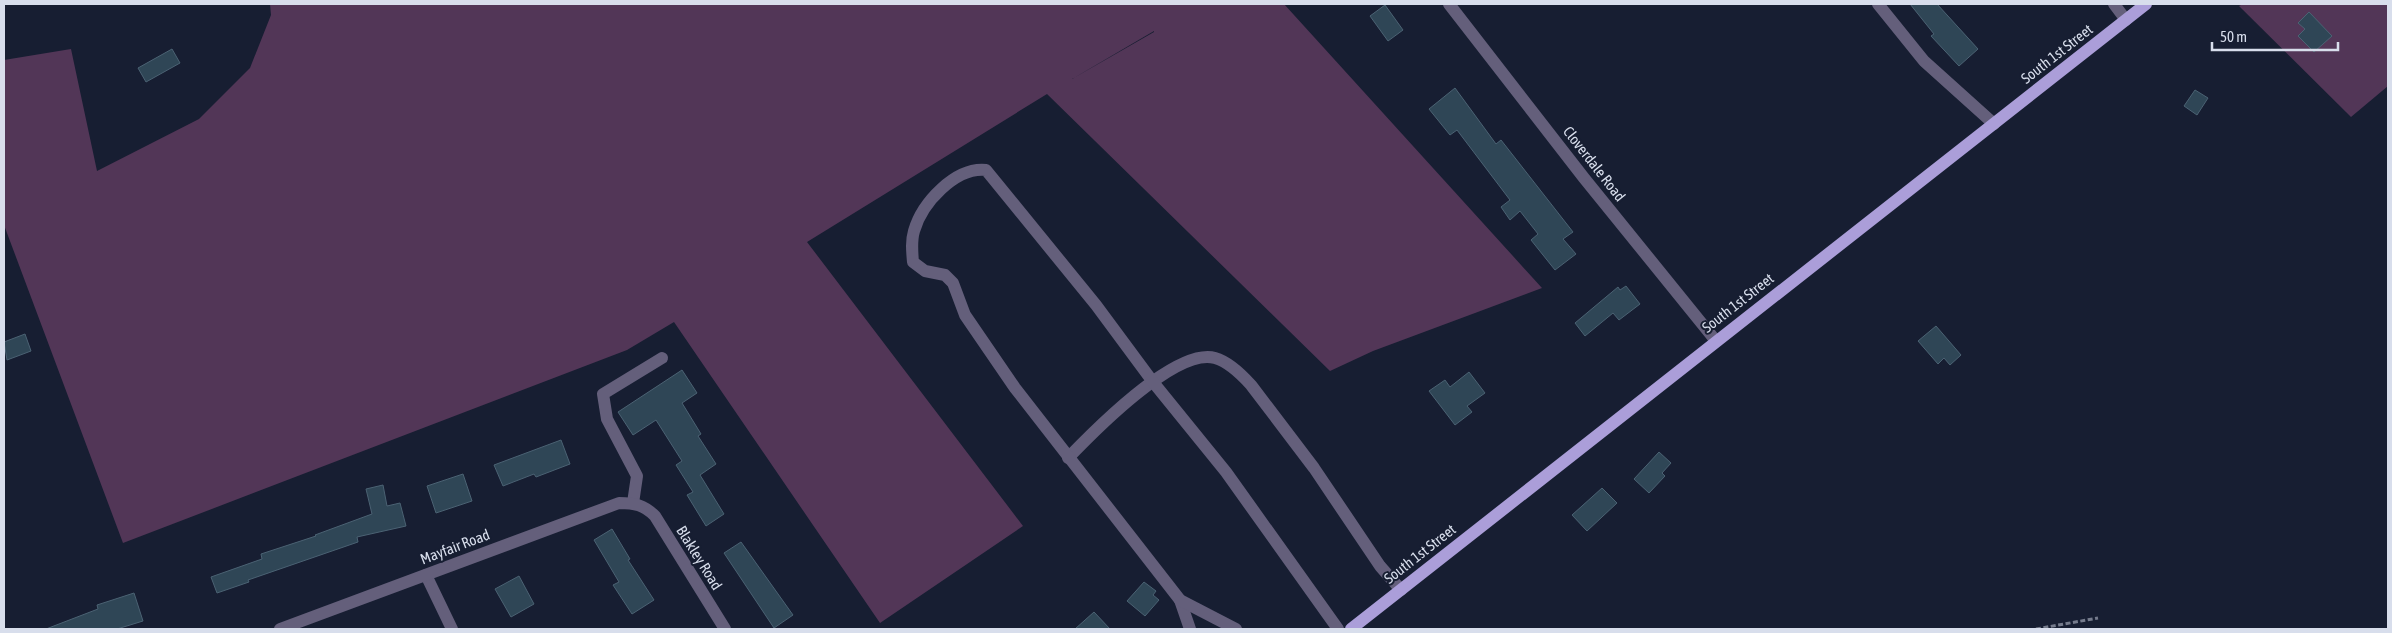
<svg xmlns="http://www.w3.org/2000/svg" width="2392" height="633" viewBox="0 0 2392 633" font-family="'Asap Condensed',sans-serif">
  <rect width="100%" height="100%" fill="#171e32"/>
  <!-- green -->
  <g fill="#523657" fill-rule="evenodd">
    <path d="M 270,4 L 1284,4 L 1542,288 L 1373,351 L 1330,371 L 1047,94 L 807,242 L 1023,526 L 880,623 L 674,322 L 627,350 L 123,543 L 4,225 L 4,60 L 71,49 L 97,171 L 199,119 L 250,68 L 271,15 ZM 1154,31 L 1154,32 L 1072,79 Z"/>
    <path d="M 2243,4 L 2388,4 L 2388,86 L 2351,117 L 2239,6 Z"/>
  </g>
  <!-- building -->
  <g fill="#2f4656" stroke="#4b6273">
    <path d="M 1910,4 L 1937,4 L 1978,49 L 1959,66 L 1931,36 L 1934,34 Z"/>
    <path d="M 1385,5 L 1403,30 L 1388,41 L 1370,16 Z"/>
    <path d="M 2309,12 L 2332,36 L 2314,52 L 2298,36 L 2305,29 L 2298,23 Z"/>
    <path d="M 172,49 L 180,63 L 146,82 L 138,68 Z"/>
    <path d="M 1455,88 L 1496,144 L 1501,140 L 1573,232 L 1563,239 L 1576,254 L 1555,270 L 1531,240 L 1538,234 L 1520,211 L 1510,220 L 1501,207 L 1510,200 L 1457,130 L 1450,135 L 1429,109 Z"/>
    <path d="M 2195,90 L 2208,98 L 2197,115 L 2184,106 Z"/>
    <path d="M 1626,286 L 1640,304 L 1619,320 L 1613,313 L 1585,336 L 1575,323 L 1618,287 L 1620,290 Z"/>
    <path d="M 1936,326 L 1961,355 L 1950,365 L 1944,358 L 1938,364 L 1918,341 Z"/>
    <path d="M 25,334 L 31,351 L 7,360 L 4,342 Z"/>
    <path d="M 682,370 L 697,393 L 682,403 L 701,434 L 698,436 L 716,464 L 700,475 L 724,514 L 706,526 L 687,495 L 693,492 L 676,465 L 682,461 L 656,420 L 633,435 L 618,412 Z"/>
    <path d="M 1469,372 L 1485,393 L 1467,406 L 1472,412 L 1455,425 L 1429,391 L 1445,380 L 1450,387 Z"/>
    <path d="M 561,440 L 570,464 L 536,477 L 534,474 L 503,486 L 494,465 Z"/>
    <path d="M 1659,452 L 1671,463 L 1662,473 L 1665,476 L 1649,493 L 1634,479 Z"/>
    <path d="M 463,474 L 472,501 L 436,513 L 427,486 Z"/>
    <path d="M 383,485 L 387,506 L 400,503 L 406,526 L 357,537 L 358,542 L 248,580 L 249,582 L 217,593 L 211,577 L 262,559 L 261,554 L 316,536 L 315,535 L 372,514 L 366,489 Z"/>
    <path d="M 1602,488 L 1617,503 L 1587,531 L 1572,515 Z"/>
    <path d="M 612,529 L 630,559 L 628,560 L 654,600 L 632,614 L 613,585 L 619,582 L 594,540 Z"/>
    <path d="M 741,542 L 793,615 L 774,628 L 724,553 Z"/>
    <path d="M 519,576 L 534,604 L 511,617 L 495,589 Z"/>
    <path d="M 1144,582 L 1156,591 L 1153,595 L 1159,600 L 1145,616 L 1127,601 Z"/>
    <path d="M 134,593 L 143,621 L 117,629 L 46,629 L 98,609 L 97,605 Z"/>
    <path d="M 1094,612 L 1110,629 L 1075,629 Z"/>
  </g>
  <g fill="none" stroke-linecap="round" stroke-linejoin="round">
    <!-- path -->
    <path stroke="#757b8c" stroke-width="3" stroke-dasharray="5 2.5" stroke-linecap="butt" d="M 2036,629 L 2098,618"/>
    <!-- minor -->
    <g stroke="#645f7b" stroke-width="12">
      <path d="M 1449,4 L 1584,178 L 1716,341"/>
      <path d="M 1878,4 L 1924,61 L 1994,124"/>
      <path d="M 2114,4 L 2126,20"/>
      <path d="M 1068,458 C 1094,431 1176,347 1215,358 C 1229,362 1242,375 1251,385 L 1314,468 L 1380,566 L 1401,590"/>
      <path d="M 633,503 L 637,476 L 607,419 L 603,394 L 662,358"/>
      <path d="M 426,575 L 452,629"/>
      <path d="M 1180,600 L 1190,629"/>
      <path d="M 280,629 L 619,503 C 635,503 644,505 655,516 L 725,629"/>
      <path d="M 1236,629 L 1180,600 L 1015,388 L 965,315 L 953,283 L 945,275 L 925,271 L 913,262 C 912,251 911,241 914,231 C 922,203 955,167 986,170 L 1096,305 L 1153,382 L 1226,472 L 1338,629"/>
    </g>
    <!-- major -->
    <path stroke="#ab9ed9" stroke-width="12" d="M 1351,629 L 2146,4"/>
  </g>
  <g text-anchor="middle" stroke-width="4" stroke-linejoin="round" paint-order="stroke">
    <!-- street labels -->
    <g font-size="15" fill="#d8deec" stroke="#171e32">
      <text transform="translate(2057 54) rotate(-38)" y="5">South 1st Street</text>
      <text transform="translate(1594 164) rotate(52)" y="5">Cloverdale Road</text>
      <text transform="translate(1738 303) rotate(-38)" y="5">South 1st Street</text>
      <text transform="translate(455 547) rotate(-21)" y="5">Mayfair Road</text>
      <text transform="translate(1420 554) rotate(-38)" y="5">South 1st Street</text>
      <text transform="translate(699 558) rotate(58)" y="5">Blakley Road</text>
    </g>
  </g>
  <!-- border -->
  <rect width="2392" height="633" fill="none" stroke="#d8deec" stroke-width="10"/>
  <!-- scale -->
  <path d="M2212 42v8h126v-8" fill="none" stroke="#d8deec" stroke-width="2.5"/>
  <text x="2220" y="42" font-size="15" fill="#d8deec" stroke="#171e32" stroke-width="4" paint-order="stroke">50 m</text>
</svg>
